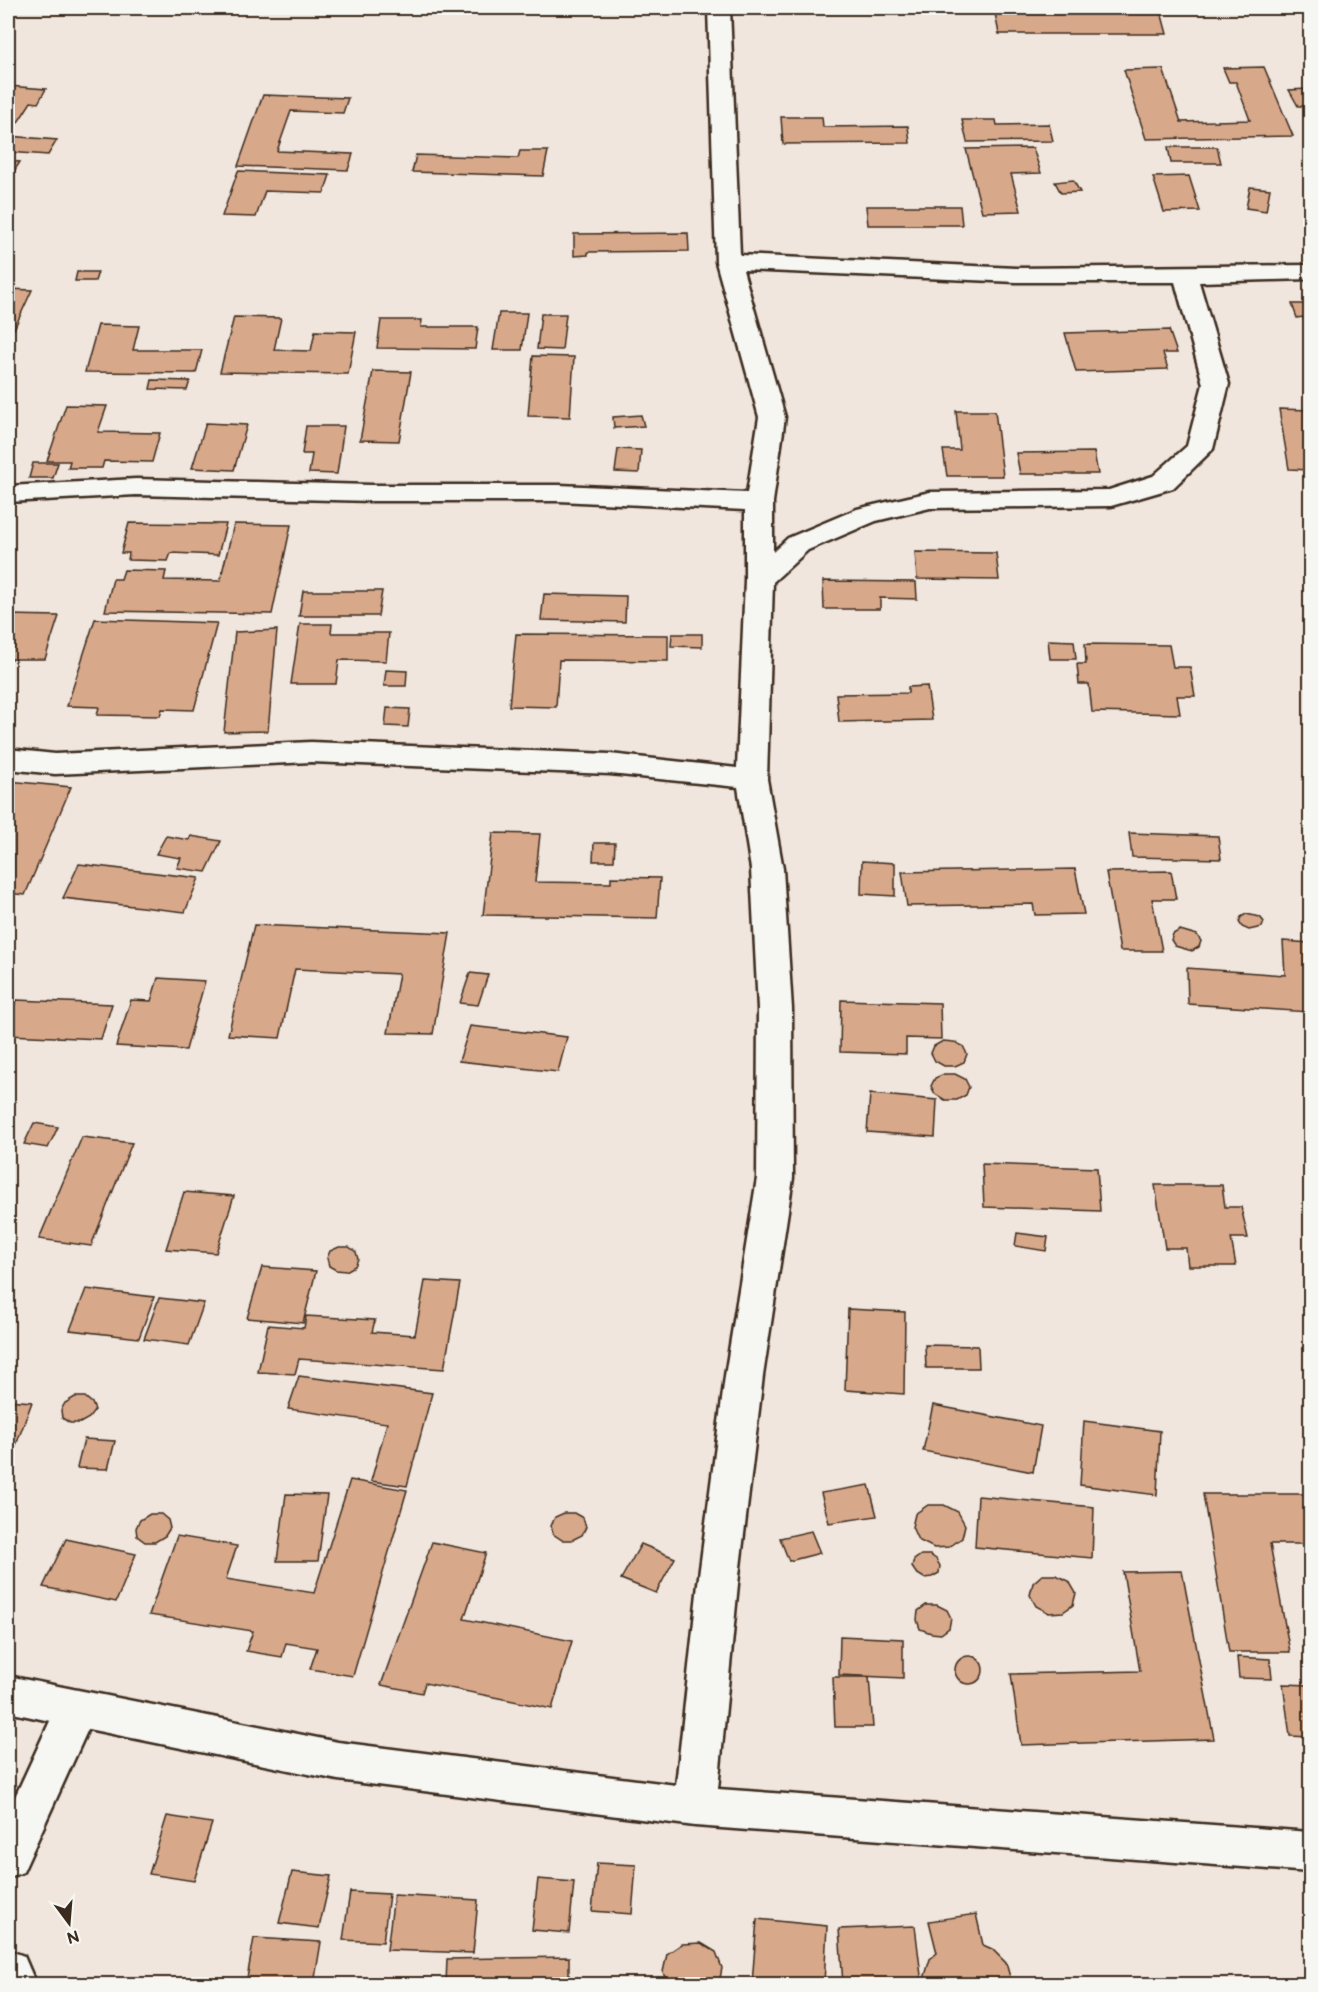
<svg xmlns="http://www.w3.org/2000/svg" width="1318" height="1992" viewBox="0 0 1318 1992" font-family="'Balsamiq Sans',sans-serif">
  <rect width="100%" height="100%" fill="#f0e6dd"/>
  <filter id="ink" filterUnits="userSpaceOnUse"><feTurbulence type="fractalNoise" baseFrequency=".0167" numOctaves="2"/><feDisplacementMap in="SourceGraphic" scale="12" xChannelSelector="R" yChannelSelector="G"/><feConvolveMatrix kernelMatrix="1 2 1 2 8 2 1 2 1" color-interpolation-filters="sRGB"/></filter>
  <g filter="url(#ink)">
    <!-- building -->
    <g fill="#d8a88a" stroke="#3b2a1e" stroke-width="1.5">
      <path d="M 994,8 L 1160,8 L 1167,34 L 999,34 Z"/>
      <path d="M 1264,67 L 1293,136 L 1146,139 L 1124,70 L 1163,69 L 1181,122 L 1250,120 L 1236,82 L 1229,82 L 1223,68 Z"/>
      <path d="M 8,86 L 46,89 L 38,103 L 31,102 L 9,136 L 57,140 L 48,155 L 8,152 Z"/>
      <path d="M 1308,89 L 1310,106 L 1298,106 L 1289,90 Z"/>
      <path d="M 263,95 L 348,98 L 343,113 L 291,111 L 277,151 L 353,154 L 348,170 L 238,166 Z"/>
      <path d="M 781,117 L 822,117 L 823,127 L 908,126 L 910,143 L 783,144 Z"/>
      <path d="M 962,120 L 996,120 L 997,125 L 1049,124 L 1053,141 L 967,142 Z"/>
      <path d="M 1168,147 L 1217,147 L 1221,163 L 1171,163 Z"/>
      <path d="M 1033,148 L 1041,173 L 1011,174 L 1021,211 L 982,212 L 966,149 Z"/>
      <path d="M 520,151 L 548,151 L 543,176 L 412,172 L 416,155 L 518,158 Z"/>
      <path d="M 8,161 L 20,162 L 9,179 L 8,179 Z"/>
      <path d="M 238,171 L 330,175 L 324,193 L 265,191 L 256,217 L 222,216 Z"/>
      <path d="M 1189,176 L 1200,211 L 1164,212 L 1153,177 Z"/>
      <path d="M 1073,180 L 1080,192 L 1061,193 L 1055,182 Z"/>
      <path d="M 1250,187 L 1270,189 L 1266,211 L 1246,208 Z"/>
      <path d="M 866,206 L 960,206 L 962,225 L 868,225 Z"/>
      <path d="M 688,233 L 689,251 L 588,252 L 588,255 L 574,256 L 574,234 Z"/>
      <path d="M 77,272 L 98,272 L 95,281 L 75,281 Z"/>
      <path d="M 8,289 L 32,290 L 14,329 L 8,329 Z"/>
      <path d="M 1292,304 L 1310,304 L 1310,340 L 1303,317 L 1297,318 Z"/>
      <path d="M 499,313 L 527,313 L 522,350 L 493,350 Z"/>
      <path d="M 541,314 L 566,314 L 562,350 L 537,349 Z"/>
      <path d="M 234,317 L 281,318 L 274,350 L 311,351 L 315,331 L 356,332 L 348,374 L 220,372 Z"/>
      <path d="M 381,320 L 422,320 L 421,327 L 478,327 L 475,349 L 377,348 Z"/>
      <path d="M 98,325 L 139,326 L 133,350 L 202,350 L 196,373 L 85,372 Z"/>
      <path d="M 1169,330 L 1177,353 L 1163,353 L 1168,369 L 1076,372 L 1065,333 Z"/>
      <path d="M 533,356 L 574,357 L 570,417 L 528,416 Z"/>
      <path d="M 373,371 L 411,372 L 399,441 L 360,440 Z"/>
      <path d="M 152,380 L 190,381 L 187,390 L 150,389 Z"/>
      <path d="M 66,405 L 107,406 L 98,432 L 160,433 L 152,462 L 104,461 L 102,468 L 68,468 L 70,461 L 47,461 Z"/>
      <path d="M 1279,409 L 1310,410 L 1310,470 L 1289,469 Z"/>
      <path d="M 956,411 L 995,411 L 1003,476 L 947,476 L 943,450 L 960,450 Z"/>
      <path d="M 641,415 L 644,426 L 614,428 L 613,417 Z"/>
      <path d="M 206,423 L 247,425 L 234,470 L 192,468 Z"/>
      <path d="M 306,426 L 344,426 L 337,474 L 309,473 L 312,454 L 302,454 Z"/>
      <path d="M 618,449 L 641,450 L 639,473 L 615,472 Z"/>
      <path d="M 1094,452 L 1098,474 L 1020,474 L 1016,453 Z"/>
      <path d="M 33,463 L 58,463 L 53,478 L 29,478 Z"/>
      <path d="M 129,523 L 226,524 L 218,555 L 171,553 L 168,561 L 128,560 L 129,553 L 121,553 Z"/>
      <path d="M 234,524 L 291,525 L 272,614 L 105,611 L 113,579 L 121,579 L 124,570 L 166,571 L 164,580 L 220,581 Z"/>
      <path d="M 915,552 L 996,553 L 999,580 L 917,579 Z"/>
      <path d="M 823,581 L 916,582 L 917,599 L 880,598 L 880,609 L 824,609 Z"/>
      <path d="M 303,591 L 382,591 L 378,616 L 299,616 Z"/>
      <path d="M 544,594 L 626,596 L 625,622 L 541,620 Z"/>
      <path d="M 8,615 L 59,616 L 45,659 L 8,659 Z"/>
      <path d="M 95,619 L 217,623 L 194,710 L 162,709 L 160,716 L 97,715 L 99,707 L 67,706 Z"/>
      <path d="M 300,624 L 332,624 L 331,633 L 389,633 L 386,661 L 339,660 L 336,684 L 291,684 Z"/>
      <path d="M 277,630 L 268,731 L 224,732 L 235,632 Z"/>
      <path d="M 516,634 L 668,635 L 668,661 L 559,660 L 556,707 L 509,706 Z"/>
      <path d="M 672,634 L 702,634 L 702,647 L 671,646 Z"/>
      <path d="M 1048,640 L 1074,641 L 1076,659 L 1050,659 Z"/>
      <path d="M 1085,644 L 1169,645 L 1173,667 L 1190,667 L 1195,696 L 1177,696 L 1180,714 L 1092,712 L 1089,684 L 1079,684 L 1077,664 L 1086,664 Z"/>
      <path d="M 386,670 L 407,671 L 406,686 L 384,686 Z"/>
      <path d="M 927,686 L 932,720 L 839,722 L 836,694 L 908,693 L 908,687 Z"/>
      <path d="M 387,708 L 410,709 L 408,727 L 385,726 Z"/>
      <path d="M 8,781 L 71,787 L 25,895 L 8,893 Z"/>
      <path d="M 493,833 L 540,834 L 535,882 L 611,883 L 611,877 L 660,878 L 657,918 L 483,915 Z"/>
      <path d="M 1129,833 L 1218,836 L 1221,859 L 1132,857 Z"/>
      <path d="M 166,836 L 189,840 L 191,836 L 221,841 L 206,872 L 177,868 L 181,858 L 156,854 Z"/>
      <path d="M 594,843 L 615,843 L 614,861 L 593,861 Z"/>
      <path d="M 862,861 L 895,863 L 895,896 L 861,894 Z"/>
      <path d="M 79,864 L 199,878 L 185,912 L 63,898 Z"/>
      <path d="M 1075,869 L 1084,914 L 1035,915 L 1033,904 L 907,906 L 902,872 Z"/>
      <path d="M 1171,871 L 1176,899 L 1152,899 L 1162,951 L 1120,951 L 1106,872 Z"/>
      <path d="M 1246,914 L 1260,917 L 1264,922 L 1262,927 L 1249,930 L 1242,927 L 1239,922 L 1241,917 Z"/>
      <path d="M 254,925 L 450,933 L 433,1034 L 388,1033 L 399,974 L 295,969 L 280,1038 L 228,1035 Z"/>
      <path d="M 1180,930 L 1197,935 L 1201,941 L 1199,947 L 1192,951 L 1175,946 L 1171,940 L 1173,934 Z"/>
      <path d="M 1283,941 L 1310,943 L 1310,1012 L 1188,1004 L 1187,968 L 1285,975 Z"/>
      <path d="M 470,973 L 488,975 L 478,1005 L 460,1003 Z"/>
      <path d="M 158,978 L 205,981 L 186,1050 L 116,1046 L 131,1000 L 151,1001 Z"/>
      <path d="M 16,1000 L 112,1004 L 101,1039 L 8,1035 L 8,1027 Z"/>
      <path d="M 841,1000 L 940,1003 L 941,1039 L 906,1038 L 906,1054 L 840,1052 Z"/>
      <path d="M 470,1026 L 567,1037 L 558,1072 L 459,1061 Z"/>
      <path d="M 943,1041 L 954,1042 L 963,1046 L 967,1054 L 964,1062 L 955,1066 L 944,1066 L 935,1061 L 931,1053 L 934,1046 Z"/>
      <path d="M 944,1074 L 955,1074 L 965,1079 L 969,1087 L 966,1095 L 957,1100 L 945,1100 L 935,1094 L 931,1086 L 935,1078 Z"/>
      <path d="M 870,1094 L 937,1100 L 935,1137 L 867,1132 Z"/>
      <path d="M 34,1123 L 58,1127 L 48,1148 L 24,1144 Z"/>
      <path d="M 82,1137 L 132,1143 L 91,1246 L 39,1239 Z"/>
      <path d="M 982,1164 L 1097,1168 L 1100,1211 L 984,1207 Z"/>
      <path d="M 1155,1185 L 1222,1185 L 1225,1207 L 1241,1207 L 1248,1238 L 1231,1238 L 1236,1266 L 1188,1266 L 1186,1248 L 1165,1248 Z"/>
      <path d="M 184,1192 L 234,1196 L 216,1253 L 166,1249 Z"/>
      <path d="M 1017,1233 L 1048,1237 L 1046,1251 L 1015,1246 Z"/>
      <path d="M 339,1247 L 349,1247 L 356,1252 L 358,1259 L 355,1266 L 346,1271 L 336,1270 L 329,1266 L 327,1258 L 330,1251 Z"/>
      <path d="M 262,1267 L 316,1271 L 303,1323 L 247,1318 Z"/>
      <path d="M 425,1281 L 460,1283 L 444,1369 L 299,1359 L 295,1374 L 258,1372 L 268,1325 L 304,1328 L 306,1316 L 375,1320 L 372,1332 L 415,1335 Z"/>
      <path d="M 86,1289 L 154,1297 L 139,1338 L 70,1330 Z"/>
      <path d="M 159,1298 L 204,1303 L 189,1345 L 144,1339 Z"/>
      <path d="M 848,1309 L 905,1312 L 904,1394 L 845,1390 Z"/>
      <path d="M 925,1345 L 978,1346 L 979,1368 L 926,1368 Z"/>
      <path d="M 299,1376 L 432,1393 L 407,1486 L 371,1481 L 387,1423 L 288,1409 Z"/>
      <path d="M 75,1397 L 85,1397 L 92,1403 L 95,1410 L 89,1418 L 80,1423 L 70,1423 L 62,1418 L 61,1410 L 65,1403 Z"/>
      <path d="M 8,1400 L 32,1402 L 8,1467 Z"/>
      <path d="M 933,1405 L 1041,1426 L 1033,1472 L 923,1451 Z"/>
      <path d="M 1084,1421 L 1160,1431 L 1157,1495 L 1080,1485 Z"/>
      <path d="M 84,1439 L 115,1441 L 108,1469 L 77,1468 Z"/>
      <path d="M 350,1480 L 407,1490 L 353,1676 L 310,1669 L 317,1648 L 286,1643 L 282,1657 L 246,1651 L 253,1631 L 149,1615 L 177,1536 L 237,1546 L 226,1579 L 314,1593 Z"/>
      <path d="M 869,1485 L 877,1516 L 829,1523 L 821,1493 Z"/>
      <path d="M 286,1494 L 327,1495 L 318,1561 L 277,1561 Z"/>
      <path d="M 1203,1494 L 1310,1494 L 1310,1544 L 1270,1544 L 1290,1652 L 1229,1652 Z"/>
      <path d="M 978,1496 L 1094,1507 L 1092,1558 L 975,1547 Z"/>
      <path d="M 928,1505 L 944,1505 L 958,1512 L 965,1525 L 962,1538 L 949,1547 L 934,1548 L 918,1540 L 912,1527 L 915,1514 Z"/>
      <path d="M 564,1513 L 574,1513 L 583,1518 L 586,1527 L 582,1535 L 572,1540 L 562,1540 L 553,1534 L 551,1526 L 555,1517 Z"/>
      <path d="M 150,1514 L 161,1514 L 168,1520 L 170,1528 L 165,1536 L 155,1542 L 145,1542 L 137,1536 L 136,1528 L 140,1520 Z"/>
      <path d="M 811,1531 L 820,1553 L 789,1561 L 780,1538 Z"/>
      <path d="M 66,1539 L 136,1554 L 116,1602 L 43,1587 Z"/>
      <path d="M 432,1542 L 486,1553 L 464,1619 L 572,1641 L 552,1709 L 425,1683 L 422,1693 L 381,1685 Z"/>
      <path d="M 641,1544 L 675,1558 L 656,1593 L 621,1579 Z"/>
      <path d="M 921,1555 L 930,1555 L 936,1559 L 940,1566 L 939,1573 L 932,1577 L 924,1578 L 916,1573 L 912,1567 L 914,1560 Z"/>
      <path d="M 1182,1571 L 1214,1739 L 1021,1745 L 1011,1674 L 1140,1671 L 1123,1572 Z"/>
      <path d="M 1042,1575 L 1056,1575 L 1069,1581 L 1076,1593 L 1073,1605 L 1063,1612 L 1049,1613 L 1036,1606 L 1030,1595 L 1033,1583 Z"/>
      <path d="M 926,1605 L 937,1605 L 947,1610 L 951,1618 L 949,1628 L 941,1634 L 931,1633 L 920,1629 L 917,1620 L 918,1611 Z"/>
      <path d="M 840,1636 L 903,1639 L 903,1678 L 839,1675 Z"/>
      <circle cx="969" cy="1670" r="14"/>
      <path d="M 1237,1657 L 1270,1659 L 1272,1679 L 1239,1678 Z"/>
      <path d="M 833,1677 L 869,1677 L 873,1727 L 835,1727 Z"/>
      <path d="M 1283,1684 L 1310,1685 L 1310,1737 L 1290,1736 Z"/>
      <path d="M 167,1816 L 212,1823 L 194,1881 L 149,1874 Z"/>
      <path d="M 597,1863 L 636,1865 L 632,1914 L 592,1911 Z"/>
      <path d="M 292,1872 L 331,1876 L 319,1928 L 279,1923 Z"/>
      <path d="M 538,1879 L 574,1882 L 569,1933 L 532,1930 Z"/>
      <path d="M 350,1892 L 389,1894 L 383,1942 L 343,1940 Z"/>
      <path d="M 394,1895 L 478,1900 L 473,1953 L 387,1950 Z"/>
      <path d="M 976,1914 L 983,1945 L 992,1949 L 1006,1963 L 1012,1984 L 925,1984 L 924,1979 L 930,1959 L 937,1953 L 929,1921 Z"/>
      <path d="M 757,1919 L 827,1926 L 824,1984 L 752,1984 Z"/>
      <path d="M 915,1926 L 922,1984 L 843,1984 L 839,1929 Z"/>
      <path d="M 254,1938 L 321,1942 L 314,1984 L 246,1984 Z"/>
      <path d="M 701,1943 L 716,1952 L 722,1968 L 719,1984 L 667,1984 L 663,1972 L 667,1954 L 682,1944 Z"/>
      <path d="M 569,1957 L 569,1984 L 446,1984 L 447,1959 Z"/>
    </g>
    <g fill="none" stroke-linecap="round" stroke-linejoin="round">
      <defs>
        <g id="minor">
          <path d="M 708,8 L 730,8 L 740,255 L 1016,268 L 1310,265 L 1310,279 L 1199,282 L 1229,384 L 1213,449 L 1173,488 L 1111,506 L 930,508 L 876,521 L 808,550 L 773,582 L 767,779 L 783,869 L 792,1009 L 793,1178 L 763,1376 L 738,1584 L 718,1789 L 1310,1832 L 1310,1872 L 695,1826 L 338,1780 L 88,1729 L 23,1872 L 8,1878 L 8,1812 L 50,1721 L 8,1712 L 8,1676 L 338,1742 L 676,1785 L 698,1584 L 725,1376 L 757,1178 L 758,1009 L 751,869 L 738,787 L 610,774 L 311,762 L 55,774 L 8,769 L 8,749 L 55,754 L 311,742 L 610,754 L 737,768 L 745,580 L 745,510 L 559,501 L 371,501 L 136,495 L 8,502 L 8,486 L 136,479 L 371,485 L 559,485 L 747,493 L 759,417 L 716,262 ZM 743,270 L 1016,282 L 1175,282 L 1203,384 L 1187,446 L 1153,476 L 1109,490 L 930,492 L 857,509 L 788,538 L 773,552 L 773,502 L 785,417 Z"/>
          <path d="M 8,1950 L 24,1956 L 36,1984 L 8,1984 Z"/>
        </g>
      </defs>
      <!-- minor casing -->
      <use href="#minor" stroke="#3b2a1e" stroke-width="5"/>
      <!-- minor -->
      <use href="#minor" fill="#f6f6f2" fill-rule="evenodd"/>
    </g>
  </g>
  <!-- margin -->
  <rect width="1318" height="1992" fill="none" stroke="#f6f6f2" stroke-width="30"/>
  <rect x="15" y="15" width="1288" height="1962" fill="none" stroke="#3b2a1e" stroke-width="2" filter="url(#ink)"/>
  <!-- north arrow -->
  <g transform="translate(69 1923) rotate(164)" stroke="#f6f6f2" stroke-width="4.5" paint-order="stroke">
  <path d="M0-4.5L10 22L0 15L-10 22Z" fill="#3b2a1e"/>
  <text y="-9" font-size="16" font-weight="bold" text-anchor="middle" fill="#3b2a1e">N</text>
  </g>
</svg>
